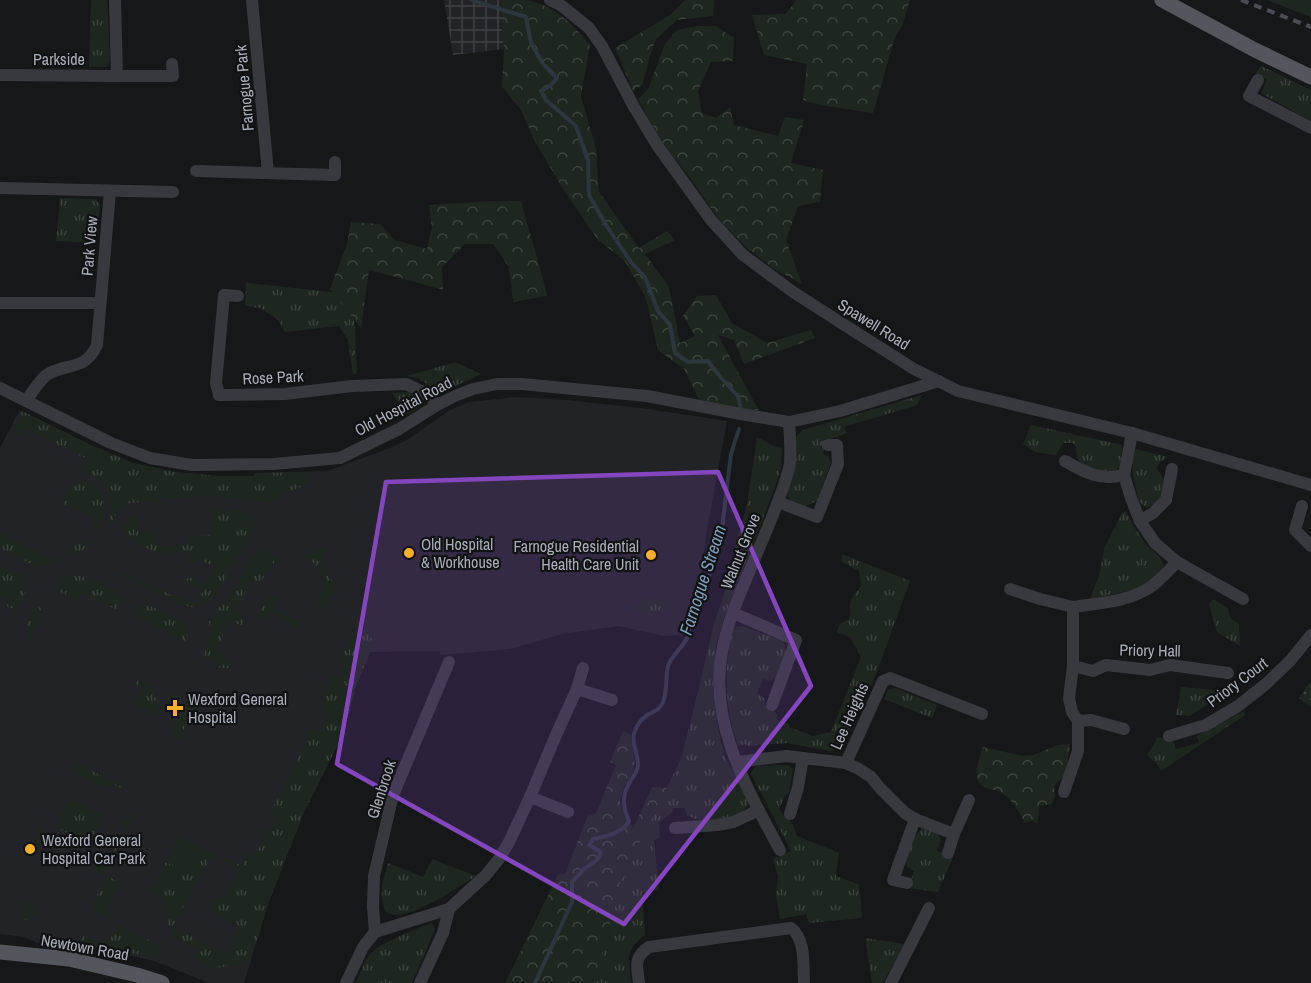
<svg xmlns="http://www.w3.org/2000/svg" width="1311" height="983" viewBox="0 0 1311 983" font-family="'Archivo Narrow',sans-serif">
  <defs>
    <pattern id="industrial-grid" width="8" height="8" patternUnits="userSpaceOnUse" patternTransform="scale(1.5)"><rect width="8" height="8" fill="#222326"/><path d="M0 4h8M4 0v8" fill="none" stroke="#3f4043"/></pattern>
    <pattern id="grass-tufts" width="24" height="20" patternUnits="userSpaceOnUse" patternTransform="scale(1.5)"><rect width="24" height="20" fill="#1e271f"/><path d="M3 7l-1-3M5 7V3M7 7l1-3M15 17l-1-3M17 17v-4M19 17l1-3" fill="none" stroke="#3c443d"/></pattern>
    <pattern id="forest-crowns" width="20" height="18" patternUnits="userSpaceOnUse" patternTransform="scale(1.5)"><rect width="20" height="18" fill="#1e271f"/><path d="M2 6a3 3 0 1 1 6 0M12 15a3 3 0 1 1 6 0" fill="none" stroke="#3c443d"/></pattern>
    <pattern id="park-dots" width="8" height="8" patternUnits="userSpaceOnUse" patternTransform="scale(1.5)"><rect width="8" height="8" fill="#1e271f"/><path d="M2 2h.1M6 6h.1" fill="none" stroke="#3c443d" stroke-width="1.8" stroke-linecap="round"/></pattern>
  </defs>
  <rect width="100%" height="100%" fill="#161719"/>
  <!-- built -->
  <path fill="#222326" d="M 516,397 L 566,400 L 648,409 L 727,421 L 705,541 L 701,580 L 685,635 L 664,636 L 619,626 L 562,634 L 510,649 L 441,655 L 439,651 L 370,652 L 357,683 L 343,734 L 302,817 L 268,904 L 244,983 L 209,983 L 154,961 L 128,955 L 84,947 L 37,943 L 24,937 L 0,934 L 0,448 L 19,411 L 22,411 L 89,444 L 133,463 L 175,472 L 220,476 L 254,476 L 254,473 L 327,471 L 390,448 L 407,440 L 450,410 L 469,402 Z"/>
  <!-- industrial -->
  <path fill="url(#industrial-grid)" d="M 444,0 L 499,0 L 504,49 L 453,55 Z"/>
  <!-- grass -->
  <g fill="url(#grass-tufts)">
    <path d="M 91,0 L 107,0 L 110,62 L 106,67 L 89,67 Z"/>
    <path d="M 1261,66 L 1311,90 L 1311,121 L 1261,93 L 1267,80 L 1255,74 Z"/>
    <path d="M 60,198 L 95,199 L 100,205 L 96,243 L 56,241 Z"/>
    <path d="M 246,283 L 350,294 L 355,328 L 357,374 L 353,374 L 348,340 L 339,326 L 285,332 L 278,320 L 261,308 L 245,306 Z"/>
    <path d="M 455,362 L 481,374 L 443,392 L 435,390 L 420,379 L 407,376 Z"/>
    <path d="M 411,392 C 418,396 419,398 419,406 L 414,411 L 398,419 C 401,406 400,403 392,393 Z"/>
    <path d="M 922,395 L 917,405 L 844,427 L 847,433 L 826,441 L 823,454 L 828,456 L 831,463 L 817,501 L 806,506 L 790,501 L 788,496 L 788,490 L 796,437 L 803,430 Z"/>
    <path d="M 22,411 L 89,444 L 133,463 L 175,472 L 220,476 L 254,476 L 254,473 L 308,472 L 306,485 L 285,493 L 269,503 L 209,495 L 130,503 C 118,508 114,518 108,528 C 112,499 115,485 84,472 L 83,467 L 87,459 L 24,428 L 20,435 L 13,432 Z"/>
    <path d="M 1031,425 L 1122,445 L 1120,466 L 1115,473 C 1103,471 1081,471 1077,457 C 1076,451 1077,448 1073,443 L 1063,443 L 1056,455 L 1035,452 L 1023,444 Z"/>
    <path d="M 757,437 L 774,446 L 782,448 L 781,468 L 772,495 L 725,615 L 716,645 L 713,691 L 718,729 L 725,757 L 746,794 L 749,800 L 748,806 C 735,819 702,825 687,815 L 685,808 L 673,808 L 672,812 L 659,823 L 660,837 L 654,840 L 659,890 L 642,893 L 645,935 C 624,951 629,959 631,983 L 591,983 L 604,950 L 620,883 L 680,761 L 690,725 L 714,624 L 727,585 L 735,548 L 747,504 Z"/>
    <path d="M 1135,449 L 1168,457 L 1160,462 L 1157,467 C 1158,473 1162,474 1164,480 C 1168,493 1157,504 1146,508 L 1139,501 L 1133,474 L 1132,459 Z"/>
    <path d="M 79,479 C 110,489 105,502 100,529 L 92,529 L 95,519 L 62,503 L 71,486 Z"/>
    <path d="M 209,507 C 225,509 248,506 256,522 L 218,594 C 211,600 202,607 193,607 C 178,607 120,573 104,564 L 176,597 L 177,595 L 197,605 L 203,590 L 185,582 L 189,577 L 205,585 L 213,566 L 198,559 L 194,565 L 190,563 L 187,552 C 179,552 171,553 163,553 C 152,552 126,539 122,530 L 124,528 L 125,524 L 128,522 L 128,519 L 132,516 L 137,515 L 139,533 L 157,531 L 158,546 L 186,544 L 185,537 L 212,535 Z"/>
    <path d="M 1126,511 C 1131,522 1137,532 1144,542 C 1151,550 1160,555 1164,565 L 1154,578 L 1137,589 L 1090,599 L 1099,576 L 1104,549 L 1122,513 Z"/>
    <path d="M 0,533 L 53,560 L 64,557 L 68,547 L 83,542 L 85,543 L 87,547 L 85,549 L 42,566 L 29,563 L 0,548 Z"/>
    <path d="M 325,547 L 326,550 L 322,553 L 324,566 L 336,588 L 325,609 L 318,606 L 317,603 C 319,599 322,594 323,589 C 327,575 315,563 305,556 Z"/>
    <path d="M 270,550 L 276,560 L 259,584 L 251,581 L 236,610 L 240,614 L 245,622 L 242,625 L 228,622 L 218,648 L 225,656 L 224,660 L 234,665 L 233,668 L 220,668 L 204,656 L 210,636 L 209,622 L 212,616 L 240,581 L 254,555 L 262,551 Z"/>
    <path d="M 842,554 L 910,581 L 875,677 L 841,749 L 830,751 L 787,743 L 748,746 L 744,744 L 738,746 C 727,715 724,682 729,649 C 731,641 731,634 736,627 L 742,626 L 783,641 C 789,653 781,666 777,678 L 769,681 L 763,679 L 757,693 C 765,698 765,698 765,706 L 773,710 L 777,715 L 776,719 L 790,725 L 789,727 L 813,736 L 831,732 L 861,657 L 850,637 L 837,632 L 840,624 L 849,619 C 851,613 849,611 850,604 C 850,598 858,591 861,586 L 859,571 L 842,562 Z"/>
    <path d="M 0,566 L 20,575 L 23,577 L 26,583 L 23,591 L 26,593 L 13,618 L 12,608 L 8,608 L 5,599 L 0,597 Z"/>
    <path d="M 69,575 C 89,575 106,584 122,596 L 124,603 L 115,609 L 82,593 L 77,601 L 55,589 L 52,589 L 60,578 Z"/>
    <path d="M 272,596 L 276,599 L 273,609 L 301,623 L 298,628 L 271,612 L 266,620 L 261,614 L 260,609 L 266,599 Z"/>
    <path d="M 40,597 L 42,598 L 38,606 L 41,609 L 39,615 L 42,617 L 26,646 L 26,625 Z"/>
    <path d="M 656,598 L 664,601 L 668,606 L 668,609 L 648,616 L 634,609 L 640,602 Z"/>
    <path d="M 1213,599 L 1227,608 L 1231,619 L 1239,624 L 1240,646 L 1217,632 L 1209,604 Z"/>
    <path d="M 144,605 L 153,607 L 185,623 C 188,630 189,635 185,642 L 132,614 L 135,609 Z"/>
    <path d="M 368,631 L 374,644 L 357,683 L 343,734 L 302,817 L 268,904 L 259,935 L 247,963 L 210,969 L 193,955 L 201,951 L 171,936 L 162,898 L 150,892 L 166,862 C 176,866 197,878 192,857 L 198,846 L 213,854 L 172,927 L 227,954 L 238,926 L 209,911 L 217,896 L 223,899 L 239,869 L 224,861 L 225,858 L 242,866 L 249,853 L 254,857 L 265,837 L 257,832 L 260,828 L 270,832 L 278,818 L 270,813 L 308,739 L 306,737 L 311,728 L 321,732 L 329,715 L 323,712 L 325,708 L 320,705 L 334,674 L 340,677 L 346,665 L 338,661 L 348,641 Z"/>
    <path d="M 137,681 L 150,682 L 158,705 L 157,715 L 135,704 L 143,688 L 136,684 Z"/>
    <path d="M 1181,687 L 1226,691 L 1190,716 L 1176,715 Z"/>
    <path d="M 895,688 L 937,705 L 932,718 L 884,699 L 888,690 Z"/>
    <path d="M 196,691 L 202,694 L 179,739 L 169,733 L 190,693 L 193,694 Z"/>
    <path d="M 171,694 L 184,700 L 171,724 L 171,712 L 166,698 Z"/>
    <path d="M 1244,711 L 1245,715 L 1161,771 L 1156,763 L 1147,755 L 1158,737 L 1172,741 L 1176,749 L 1199,743 L 1197,736 Z"/>
    <path d="M 74,762 L 126,788 L 125,790 L 113,784 L 109,787 L 102,787 L 69,770 Z"/>
    <path d="M 788,765 L 793,769 L 789,793 L 786,794 L 779,809 L 793,825 L 797,836 L 839,853 L 836,876 L 858,884 C 861,894 861,907 862,918 L 809,923 L 806,914 L 780,919 L 776,895 L 778,876 L 773,859 L 791,851 L 753,778 L 751,773 L 756,766 Z"/>
    <path d="M 74,801 L 101,815 C 101,823 93,838 87,842 L 61,830 L 57,825 C 58,817 65,803 74,801 Z"/>
    <path d="M 135,810 L 137,811 L 104,875 L 97,871 L 94,869 L 103,854 L 108,863 L 124,830 L 121,821 L 131,819 Z"/>
    <path d="M 42,824 L 45,835 L 34,855 L 30,856 L 27,853 Z"/>
    <path d="M 923,828 L 938,833 L 941,840 L 937,851 L 953,857 L 938,892 L 908,888 L 914,871 L 907,867 C 904,856 914,834 923,828 Z"/>
    <path d="M 432,859 L 476,876 C 458,887 416,916 395,915 C 392,915 389,913 386,912 C 378,894 383,881 388,863 L 423,877 Z"/>
    <path d="M 107,876 L 121,883 C 113,896 106,903 112,919 L 90,909 Z"/>
    <path d="M 28,901 L 38,906 L 32,919 L 26,920 L 19,919 Z"/>
    <path d="M 432,923 L 435,929 L 412,983 L 356,983 C 360,973 364,961 371,953 C 377,945 422,926 432,923 Z"/>
    <path d="M 117,924 L 159,945 L 161,948 L 161,953 L 156,958 L 106,948 L 83,945 L 81,943 L 83,936 L 94,940 L 108,940 L 112,936 Z"/>
    <path d="M 865,938 L 904,944 L 883,983 L 872,983 Z"/>
  </g>
  <!-- forest -->
  <g fill="url(#forest-crowns)">
    <path d="M 499,0 C 507,0 515,0 523,0 C 552,2 572,24 590,45 L 581,96 L 596,149 L 599,192 L 639,248 L 667,231 L 675,240 L 645,254 L 669,287 L 680,343 L 695,336 L 683,316 L 697,296 L 716,295 L 732,323 L 767,343 L 811,330 L 815,338 L 744,364 L 734,340 L 718,335 L 759,411 L 700,401 L 684,369 L 658,350 L 646,298 L 624,260 L 598,240 L 563,189 L 535,142 L 521,110 L 502,87 L 504,49 Z"/>
    <path d="M 685,0 L 714,0 L 713,16 L 677,20 L 656,39 L 650,56 L 642,85 L 633,91 L 615,48 L 670,15 Z"/>
    <path d="M 797,0 L 910,0 L 902,26 L 895,37 L 873,113 L 820,105 L 803,100 L 807,64 L 764,55 L 752,15 L 785,14 Z"/>
    <path d="M 696,26 L 716,26 L 734,38 L 733,61 L 711,62 L 698,91 L 702,113 L 716,118 L 730,107 L 734,125 L 778,136 L 785,117 L 804,120 L 791,163 L 823,170 L 820,202 L 798,206 L 786,240 L 802,284 L 773,268 L 748,249 L 721,222 L 693,182 L 660,139 L 638,99 L 648,89 L 665,44 L 677,30 Z"/>
    <path d="M 493,201 L 521,201 C 529,233 540,264 547,296 L 513,302 L 509,267 L 493,244 L 465,244 L 442,267 L 443,290 L 404,279 L 369,270 L 361,328 L 330,289 L 347,244 L 351,222 L 380,224 L 395,240 L 427,249 L 432,227 L 429,205 Z"/>
    <path d="M 623,731 L 630,734 L 635,764 L 632,774 L 624,786 L 620,801 L 633,829 L 652,787 L 667,788 L 620,883 L 604,950 L 591,983 L 505,983 L 558,875 L 565,874 L 588,815 L 596,813 L 616,765 L 610,762 Z"/>
    <path d="M 1070,744 L 1066,773 L 1054,786 L 1055,796 L 1052,804 L 1039,806 L 1038,824 L 1032,821 L 1024,823 L 1024,820 C 1018,812 1011,798 1002,793 C 997,790 990,790 984,787 C 970,779 979,759 983,747 L 1022,756 L 1033,755 L 1058,745 Z"/>
  </g>
  <!-- park -->
  <path fill="url(#park-dots)" d="M 1311,681 L 1311,707 L 1299,698 Z"/>
  <!-- garden -->
  <g fill="#1e271f">
    <path d="M 1267,0 L 1311,0 L 1311,17 Z"/>
    <path d="M 178,835 L 198,846 L 192,857 C 197,879 176,866 166,862 Z"/>
  </g>
  <g fill="none" stroke-linecap="round" stroke-linejoin="round">
    <!-- stream -->
    <g stroke="#2c363e" stroke-width="4">
      <path d="M 471,0 L 526,17 L 531,43 L 543,64 L 557,78 L 551,85 L 541,91 L 546,100 L 576,126 L 588,160 L 589,195 L 606,225 L 631,262 L 645,277 L 658,311 L 670,325 L 675,353 L 688,362 L 708,361 L 721,378 L 738,396 L 741,410"/>
      <path d="M 535,983 L 572,902 L 572,882 C 577,878 579,875 583,870 C 590,863 597,864 601,852 L 589,845 L 593,839 C 606,837 623,833 629,821 C 623,807 621,795 630,782 C 633,777 637,772 638,766 C 639,755 631,745 634,734 C 635,728 641,719 646,716 C 653,711 659,711 663,702 C 668,690 665,677 668,666 C 672,654 684,647 688,636 C 689,631 689,627 691,622 C 697,604 705,586 712,567 C 715,557 715,546 721,537 L 731,454 L 739,429"/>
    </g>
    <!-- minor -->
    <g stroke="#37393e" stroke-width="12">
      <path d="M 252,0 L 268,173"/>
      <path d="M 550,0 L 562,6 L 589,28 L 602,46 L 634,107 L 657,145 L 711,220 L 743,255 L 793,292 L 846,326 L 914,369 L 958,391 L 1132,433 L 1311,485"/>
      <path d="M 0,75 L 117,76 L 115,0"/>
      <path d="M 117,76 L 173,76 L 172,64"/>
      <path d="M 1258,80 L 1249,96 L 1311,128"/>
      <path d="M 196,171 L 335,175 L 335,162"/>
      <path d="M 0,188 L 173,192"/>
      <path d="M 238,296 L 224,295 L 216,383 L 219,395 L 285,394 L 352,386 L 406,384 L 421,391 L 439,404"/>
      <path d="M 0,303 L 100,303"/>
      <path d="M 0,388 L 111,443 L 150,458 L 192,465 L 273,464 L 340,458 L 399,429 L 439,404 L 457,395 L 473,389 L 497,384 L 522,384 L 647,396 L 741,414 L 789,422 L 840,411 L 939,381"/>
      <path d="M 26,401 C 31,394 41,378 48,374 C 69,362 84,372 97,345 L 110,191"/>
      <path d="M 1065,461 C 1085,473 1101,481 1124,475"/>
      <path d="M 778,502 L 817,517 L 838,464 L 837,445 L 828,445"/>
      <path d="M 1302,506 L 1295,530 L 1311,546"/>
      <path d="M 1140,521 L 1153,513 L 1166,500 L 1172,469"/>
      <path d="M 1177,562 L 1243,599"/>
      <path d="M 1010,589 L 1040,599 L 1073,607"/>
      <path d="M 733,613 L 796,640 L 772,705"/>
      <path d="M 1073,666 L 1093,671 L 1106,665 L 1150,670 L 1170,665 L 1228,673"/>
      <path d="M 577,689 L 612,700"/>
      <path d="M 1078,721 L 1091,720 L 1124,729"/>
      <path d="M 1169,736 L 1206,725 L 1238,706 L 1266,684 L 1290,661 L 1311,635"/>
      <path d="M 737,762 L 786,756 L 846,763 L 859,769 L 871,777 L 880,788 L 905,813 L 915,819 L 954,834 L 969,800"/>
      <path d="M 846,763 L 883,681 L 890,678 L 982,714"/>
      <path d="M 1064,792 L 1078,751 L 1078,721 L 1072,712 L 1069,698 L 1073,666 L 1073,607 C 1099,603 1130,602 1152,586 C 1161,579 1169,570 1177,562 L 1155,543 L 1140,521 L 1131,498 L 1124,475 L 1132,433"/>
      <path d="M 530,797 L 568,812"/>
      <path d="M 790,814 L 798,787 L 803,758"/>
      <path d="M 675,828 L 718,825 L 733,822 L 759,810"/>
      <path d="M 780,850 C 748,791 708,722 722,652 C 728,618 744,585 757,553 C 767,530 776,508 784,485 C 786,478 789,470 790,463 C 791,449 790,435 789,422"/>
      <path d="M 948,853 L 954,834"/>
      <path d="M 907,883 L 893,880 L 915,819"/>
      <path d="M 375,932 L 449,909 L 486,875 L 499,859 L 509,842 L 530,797 L 556,735 L 577,689 L 583,668"/>
      <path d="M 346,983 L 363,947 L 375,932 L 373,907 L 374,876 L 393,795 L 449,662"/>
      <path d="M 420,983 L 443,933 L 449,909"/>
      <path d="M 639,983 C 637,966 633,958 649,947 L 791,928 C 806,939 803,966 804,983"/>
      <path d="M 891,983 L 929,908"/>
    </g>
    <!-- major -->
    <g stroke="#53565d" stroke-width="15">
      <path d="M 1162,0 L 1255,50 L 1311,77"/>
      <path d="M 0,952 L 69,959 L 137,975 L 162,983"/>
    </g>
    <!-- rail -->
    <path stroke="#4a4d53" stroke-width="4" stroke-dasharray="8 6" stroke-linecap="butt" d="M 1241,0 L 1311,27"/>
  </g>
  <!-- marked area -->
  <path fill="#8446be" fill-opacity="0.2" stroke="#8446be" stroke-width="4.5" stroke-linejoin="round" d="M 718,472 L 811,686 L 624,924 L 337,764 L 386,482 Z"/>
  <!-- markers -->
  <g fill="#fcaf2b" stroke="#111214" stroke-width="2">
    <circle cx="409" cy="553" r="6"/>
    <circle cx="651" cy="555" r="6"/>
    <path d="M172 699h6v6h6v6h-6v6h-6v-6h-6v-6h6z"/>
    <circle cx="30" cy="849" r="6"/>
  </g>
  <g text-anchor="middle" stroke-width="4.5" stroke-linejoin="round" paint-order="stroke">
    <!-- street labels -->
    <g font-size="16" fill="#a8aeb9" stroke="#111214">
      <text x="59" y="65">Parkside</text>
      <text transform="translate(244 88) rotate(-95)" y="6">Farnogue Park</text>
      <text transform="translate(89 246) rotate(-85)" y="6">Park View</text>
      <text transform="translate(874 324) rotate(32)" y="6">Spawell Road</text>
      <text transform="translate(273 377) rotate(-3)" y="6">Rose Park</text>
      <text transform="translate(403 406) rotate(-28)" y="6">Old Hospital Road</text>
      <text transform="translate(740 551) rotate(-68)" y="6">Walnut Grove</text>
      <text transform="translate(1150 650) rotate(1)" y="6">Priory Hall</text>
      <text transform="translate(1237 682) rotate(-37)" y="6">Priory Court</text>
      <text transform="translate(849 716) rotate(-66)" y="6">Lee Heights</text>
      <text transform="translate(381 789) rotate(-72)" y="6">Glenbrook</text>
      <text transform="translate(85 947) rotate(10)" y="6">Newtown Road</text>
    </g>
    <!-- poi labels -->
    <g font-size="16" fill="#a8aeb9" stroke="#111214" text-anchor="start">
      <text x="421" y="550">Old Hospital<tspan x="421" dy="18">&amp; Workhouse</tspan></text>
      <text x="639" y="552" text-anchor="end">Farnogue Residential<tspan x="639" dy="18">Health Care Unit</tspan></text>
      <text x="188" y="705">Wexford General<tspan x="188" dy="18">Hospital</tspan></text>
      <text x="42" y="846">Wexford General<tspan x="42" dy="18">Hospital Car Park</tspan></text>
    </g>
    <!-- water labels -->
    <g font-size="18" font-style="italic" fill="#7d9db6" stroke="#111214">
      <text transform="translate(703 580) rotate(-72)" y="6">Farnogue Stream</text>
    </g>
  </g>
</svg>
